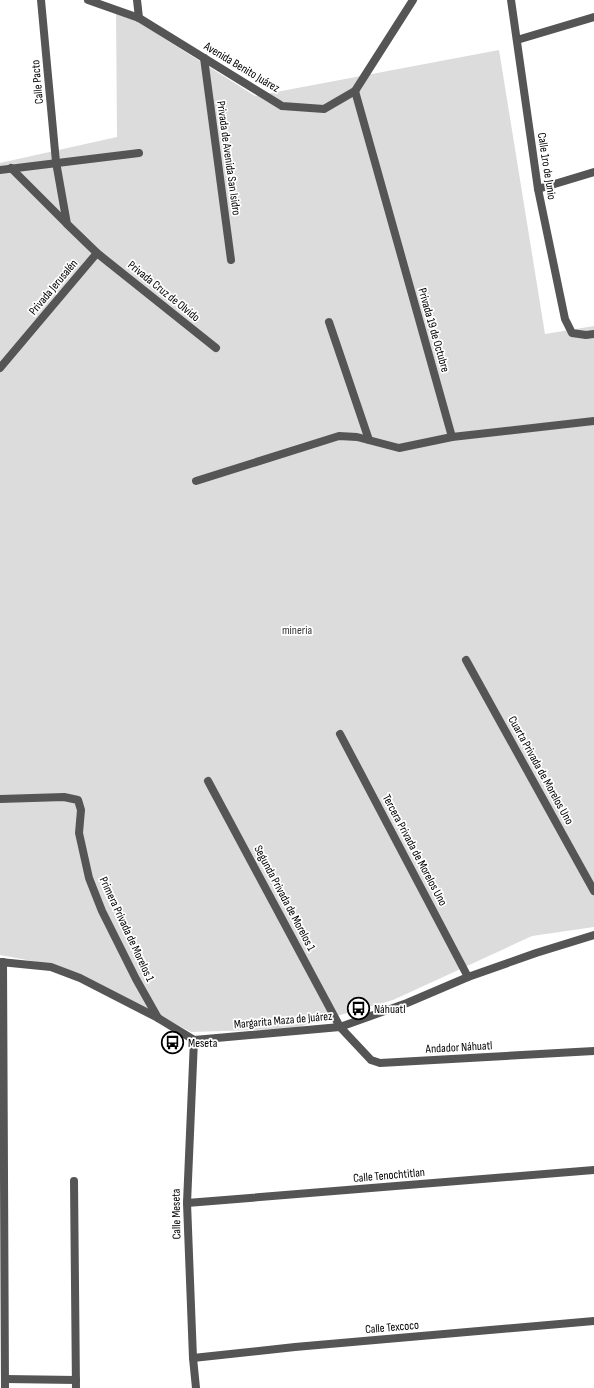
<svg xmlns="http://www.w3.org/2000/svg" width="594" height="1388" viewBox="0 0 594 1388" font-family="'Sofia Sans Condensed',sans-serif">
  <rect width="100%" height="100%" fill="#fff"/>
  <!-- green -->
  <path fill="#dcdcdc" d="M 116,8 L 255,96 L 499,50 L 545,334 L 594,326 L 594,927 L 532,936 L 393,1000 L 291,1029 L 191,1032 L 91,980 L 59,966 L 0,955 L 0,163 L 117,137 Z"/>
  <g fill="none" stroke-linecap="round" stroke-linejoin="round">
    <!-- minor -->
    <g stroke="#555" stroke-width="8">
      <path d="M 41,0 L 56,162 L 67,224 L 97,253 L 216,348"/>
      <path d="M 137,0 L 139,18"/>
      <path d="M 511,0 L 538,189 L 565,319 L 572,333 L 586,335 L 594,334"/>
      <path d="M 517,40 L 594,17"/>
      <path d="M 204,58 L 231,260"/>
      <path d="M 355,91 L 452,437"/>
      <path d="M 11,168 L 67,224"/>
      <path d="M 0,170 L 139,153"/>
      <path d="M 538,189 L 594,172"/>
      <path d="M 329,322 L 369,440"/>
      <path d="M 0,368 L 97,253"/>
      <path d="M 196,481 L 339,436 L 357,437 L 399,448 L 452,437 L 594,421"/>
      <path d="M 466,660 L 594,891"/>
      <path d="M 340,734 L 468,977"/>
      <path d="M 208,781 L 340,1027 L 371,1060 L 380,1063 L 594,1051"/>
      <path d="M 0,799 L 64,797 L 78,800 L 81,810 L 79,833 L 89,878 L 102,911 L 136,979 L 158,1018"/>
      <path d="M 0,962 L 51,967 L 80,978 L 158,1018 L 194,1040 L 340,1027 L 407,1003 L 468,977 L 536,953 L 594,935"/>
      <path d="M 3,962 L 5,1388"/>
      <path d="M 194,1040 L 187,1203 L 193,1358 L 196,1388"/>
      <path d="M 74,1181 L 76,1388"/>
      <path d="M 187,1203 L 594,1170"/>
      <path d="M 193,1358 L 295,1347 L 594,1321"/>
      <path d="M 5,1379 L 76,1380"/>
    </g>
    <!-- tertiary -->
    <path stroke="#555" stroke-width="8" d="M 88,0 L 139,18 L 282,106 L 324,109 L 355,91 L 413,0"/>
  </g>
  <!-- icons -->
  <defs>
    <symbol id="bus-ring" viewBox="-11 -11 22 22"><circle r="9.5" fill="#fff" stroke="#000" stroke-width="1.5"/><path d="M-5-6H5V4H4V6H2V4H-2V6H-4V4H-5ZM-3.5-4V0h7V-4ZM-3.5 1.2v1.5H-2V1.2ZM2 1.2v1.5H3.5V1.2Z" fill="#000"/></symbol>
  </defs>
  <g fill-rule="evenodd">
    <use href="#bus-ring" x="346" y="996" width="25" height="25"/>
    <use href="#bus-ring" x="160" y="1030" width="25" height="25"/>
  </g>
  <g text-anchor="middle" stroke-width="3.5" stroke-linejoin="round" paint-order="stroke">
    <!-- street labels -->
    <g font-size="12" fill="#000" stroke="#fff">
      <text transform="translate(242 67) rotate(31)" y="4">Avenida Benito Juárez</text>
      <text transform="translate(37 82) rotate(-95)" y="4">Calle Pacto</text>
      <text transform="translate(229 158) rotate(82)" y="4">Privada de Avenida San Isidro</text>
      <text transform="translate(547 166) rotate(81)" y="4">Calle 1ro de Junio</text>
      <text transform="translate(53 287) rotate(-50)" y="4">Privada Jerusalén</text>
      <text transform="translate(164 291) rotate(39)" y="4">Privada Cruz de Olvido</text>
      <text transform="translate(434 330) rotate(74)" y="4">Privada 19 de Octubre</text>
      <text transform="translate(541 770) rotate(61)" y="4">Cuarta Privada de Morelos Uno</text>
      <text transform="translate(415 850) rotate(62)" y="4">Tercera Privada de Morelos Uno</text>
      <text transform="translate(285 898) rotate(62)" y="4">Segunda Privada de Morelos 1</text>
      <text transform="translate(127 929) rotate(65)" y="4">Primera Privada de Morelos 1</text>
      <text transform="translate(283 1020) rotate(-5)" y="4">Margarita Maza de Juárez</text>
      <text transform="translate(459 1047) rotate(-3)" y="4">Andador Náhuatl</text>
      <text transform="translate(389 1175) rotate(-5)" y="4">Calle Tenochtitlan</text>
      <text transform="translate(176 1214) rotate(-91)" y="4">Calle Meseta</text>
      <text transform="translate(392 1327) rotate(-5)" y="4">Calle Texcoco</text>
    </g>
    <!-- park labels -->
    <g font-size="12" fill="#333" stroke="#fff">
      <text x="297" y="634">mineria</text>
    </g>
    <!-- poi labels -->
    <g font-size="12" fill="#000" stroke="#fff" text-anchor="start">
      <text x="374" y="1013">Náhuatl</text>
      <text x="188" y="1047">Meseta</text>
    </g>
  </g>
</svg>
